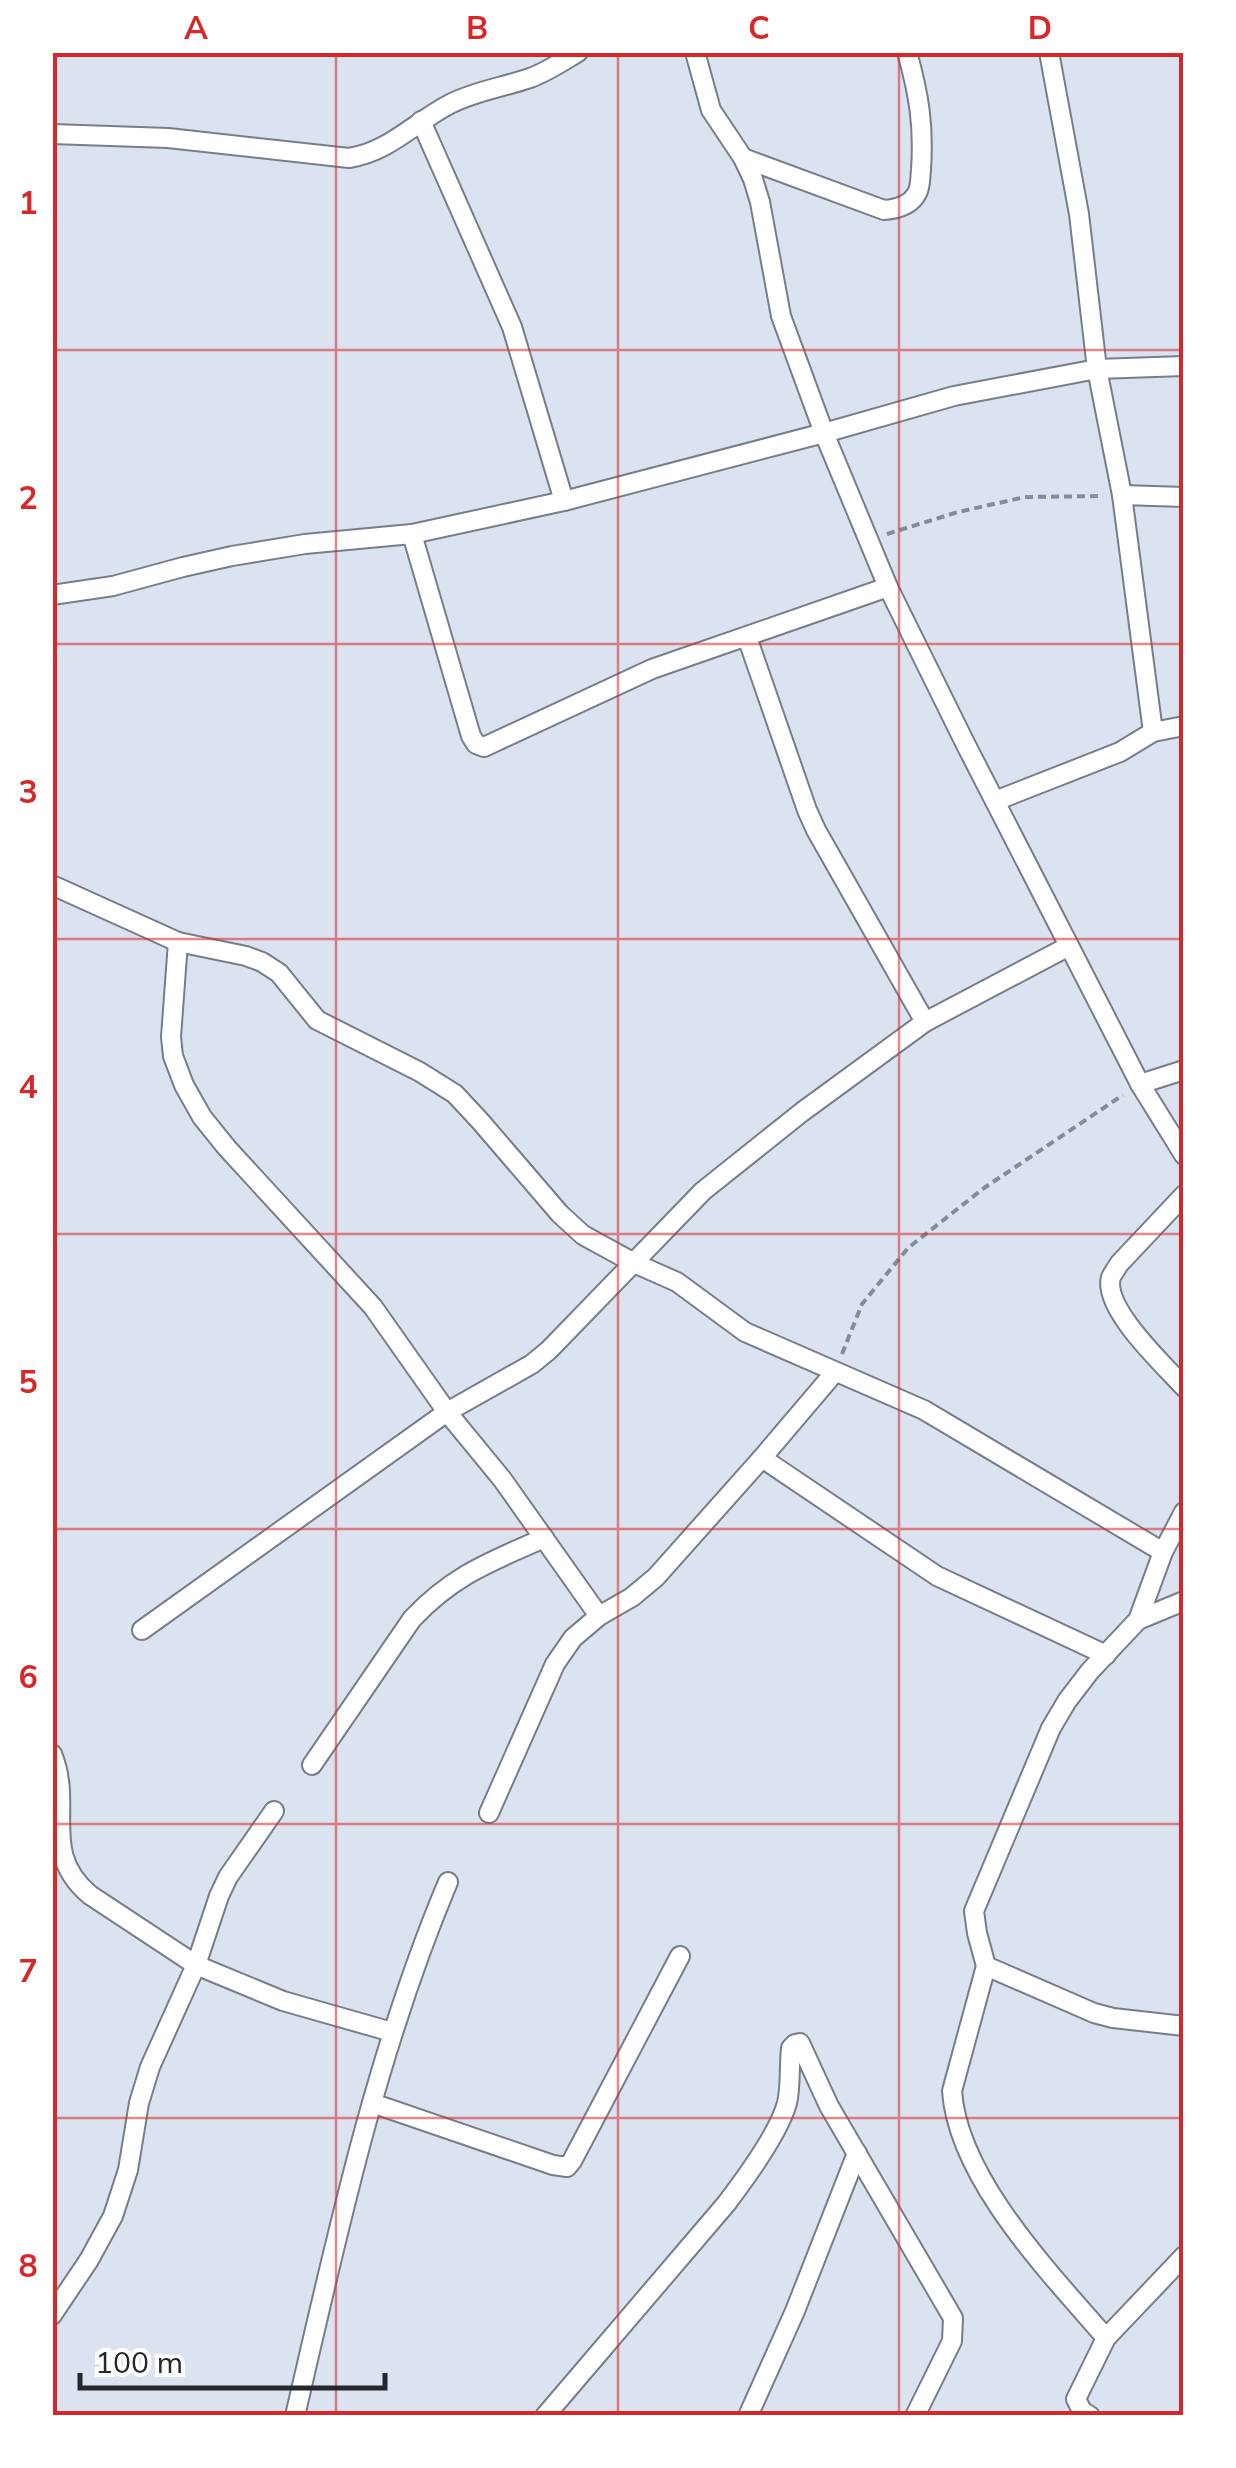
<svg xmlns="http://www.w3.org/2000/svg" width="1236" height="2468" viewBox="0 0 1236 2468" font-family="Mulish,sans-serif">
  <rect width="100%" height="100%" fill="#dbe3f1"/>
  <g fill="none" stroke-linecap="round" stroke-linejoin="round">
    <defs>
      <g id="minor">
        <path d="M 695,52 L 711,110 L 743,158 L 753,179 L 760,202 L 781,316 L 824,433 L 888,587 L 965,743 L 1140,1084 L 1184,1155"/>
        <path d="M 1049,52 L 1079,214 L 1097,369 L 1122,495 L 1153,732"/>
        <path d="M 421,121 L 512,327 L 564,501"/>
        <path d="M 52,134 L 168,138 L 349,158 C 389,152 415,122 450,104 C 475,91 504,87 530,78 C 547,72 563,61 578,52"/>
        <path d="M 743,158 L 884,210 C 897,209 911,205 917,193 C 921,186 920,177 921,170 C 924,125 919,95 907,52"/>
        <path d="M 1122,495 L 1184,497"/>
        <path d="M 412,534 L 471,736 L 476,744 L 484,747 L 652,669 L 888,587"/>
        <path d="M 52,595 L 113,586 L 183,567 L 232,556 L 305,544 L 412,534 L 564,501 L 824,433 L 954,396 L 1097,369 L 1184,366"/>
        <path d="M 747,637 L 807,810 L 816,830 L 925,1022"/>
        <path d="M 995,801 L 1120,752 L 1153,732 L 1184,726"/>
        <path d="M 52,885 L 178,942 L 246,956 L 262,962 L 279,973 L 317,1020 L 420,1072 L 455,1094 L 481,1122 L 560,1214 L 583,1235 L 634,1263 L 677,1282 L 745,1332 L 924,1410 L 1163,1552"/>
        <path d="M 178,942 L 171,1037 L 173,1056 L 184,1085 L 202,1117 L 227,1148 L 373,1307 L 447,1412 L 502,1479 L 599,1616"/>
        <path d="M 1140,1084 L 1184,1070"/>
        <path d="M 1184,1195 L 1119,1264 C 1119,1265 1111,1276 1111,1277 C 1102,1308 1164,1365 1184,1387"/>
        <path d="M 762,1458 L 937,1576 L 1106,1655"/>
        <path d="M 1184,1512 L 1163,1552 L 1138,1620 L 1090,1671 L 1067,1701 L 1051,1728 L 974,1911 L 977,1933 L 986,1966 L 1094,2013 L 1113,2018 L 1184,2026"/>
        <path d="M 1138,1620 L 1184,1601"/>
        <path d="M 142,1630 L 447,1412 L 532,1364 L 549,1350 L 703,1191 L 802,1112 L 925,1022 L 1069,946"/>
        <path d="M 52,1754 C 74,1807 39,1852 90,1895 L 196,1965 L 283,2001 L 392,2032"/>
        <path d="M 312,1765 L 412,1619 C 453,1575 490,1562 544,1538"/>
        <path d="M 489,1813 L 555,1664 L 573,1638 L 599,1616 L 632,1597 L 656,1577 L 762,1458 L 835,1372"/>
        <path d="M 986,1966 L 952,2091 C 958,2179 1051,2274 1106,2338"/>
        <path d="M 372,2103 L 553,2165 L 567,2167 L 572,2161 L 680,1956"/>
        <path d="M 52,2315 L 89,2260 L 113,2216 L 128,2170 L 139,2103 L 150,2067 L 196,1965 L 219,1896 L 228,1877 L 274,1811"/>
        <path d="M 295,2416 C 337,2235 376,2053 448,1882"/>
        <path d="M 545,2416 L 726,2204 C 745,2179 779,2133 787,2103 C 791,2086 789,2066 791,2048 L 795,2044 L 800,2043 L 829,2106 L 953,2318 L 952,2341 L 915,2416"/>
        <path d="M 748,2416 L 795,2311 L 857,2153"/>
        <path d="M 1090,2416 L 1082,2411 L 1076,2399 L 1106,2338 L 1184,2256"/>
      </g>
    </defs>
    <!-- minor casing -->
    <use href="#minor" stroke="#777e8a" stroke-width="22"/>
    <!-- path -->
    <g stroke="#858c95" stroke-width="4" stroke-dasharray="8 5" stroke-linecap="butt">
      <path d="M 887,534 L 958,512 L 1025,497 L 1102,496"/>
      <path d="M 842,1354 L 862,1304 L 908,1248 L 984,1188 L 1123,1095"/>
    </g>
    <!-- minor -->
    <use href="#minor" stroke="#fff" stroke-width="18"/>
  </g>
  <!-- grid -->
  <path fill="none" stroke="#d62828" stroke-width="2.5" stroke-opacity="0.55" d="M 336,52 L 336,2416M 618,52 L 618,2416M 899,52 L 899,2416M 52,350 L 1184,350M 52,644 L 1184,644M 52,939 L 1184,939M 52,1234 L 1184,1234M 52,1529 L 1184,1529M 52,1824 L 1184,1824M 52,2118 L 1184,2118"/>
  <!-- border -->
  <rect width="1236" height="2468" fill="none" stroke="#ffffff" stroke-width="110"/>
  <!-- scale -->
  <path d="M80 2373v15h305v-15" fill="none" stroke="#24282c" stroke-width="5"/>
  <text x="95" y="2373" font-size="30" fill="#24282c" stroke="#ffffff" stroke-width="8" paint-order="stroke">100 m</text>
  <rect x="55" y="55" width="1126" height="2358" fill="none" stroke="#d62828" stroke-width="4"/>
  <g font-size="32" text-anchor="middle" font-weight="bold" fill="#d62828">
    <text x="196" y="39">A</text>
    <text x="477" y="39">B</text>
    <text x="759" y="39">C</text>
    <text x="1040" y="39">D</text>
    <text x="28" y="214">1</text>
    <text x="28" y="509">2</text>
    <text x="28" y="803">3</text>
    <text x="28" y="1098">4</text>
    <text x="28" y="1393">5</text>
    <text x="28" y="1688">6</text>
    <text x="28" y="1982">7</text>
    <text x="28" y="2277">8</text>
  </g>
</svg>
